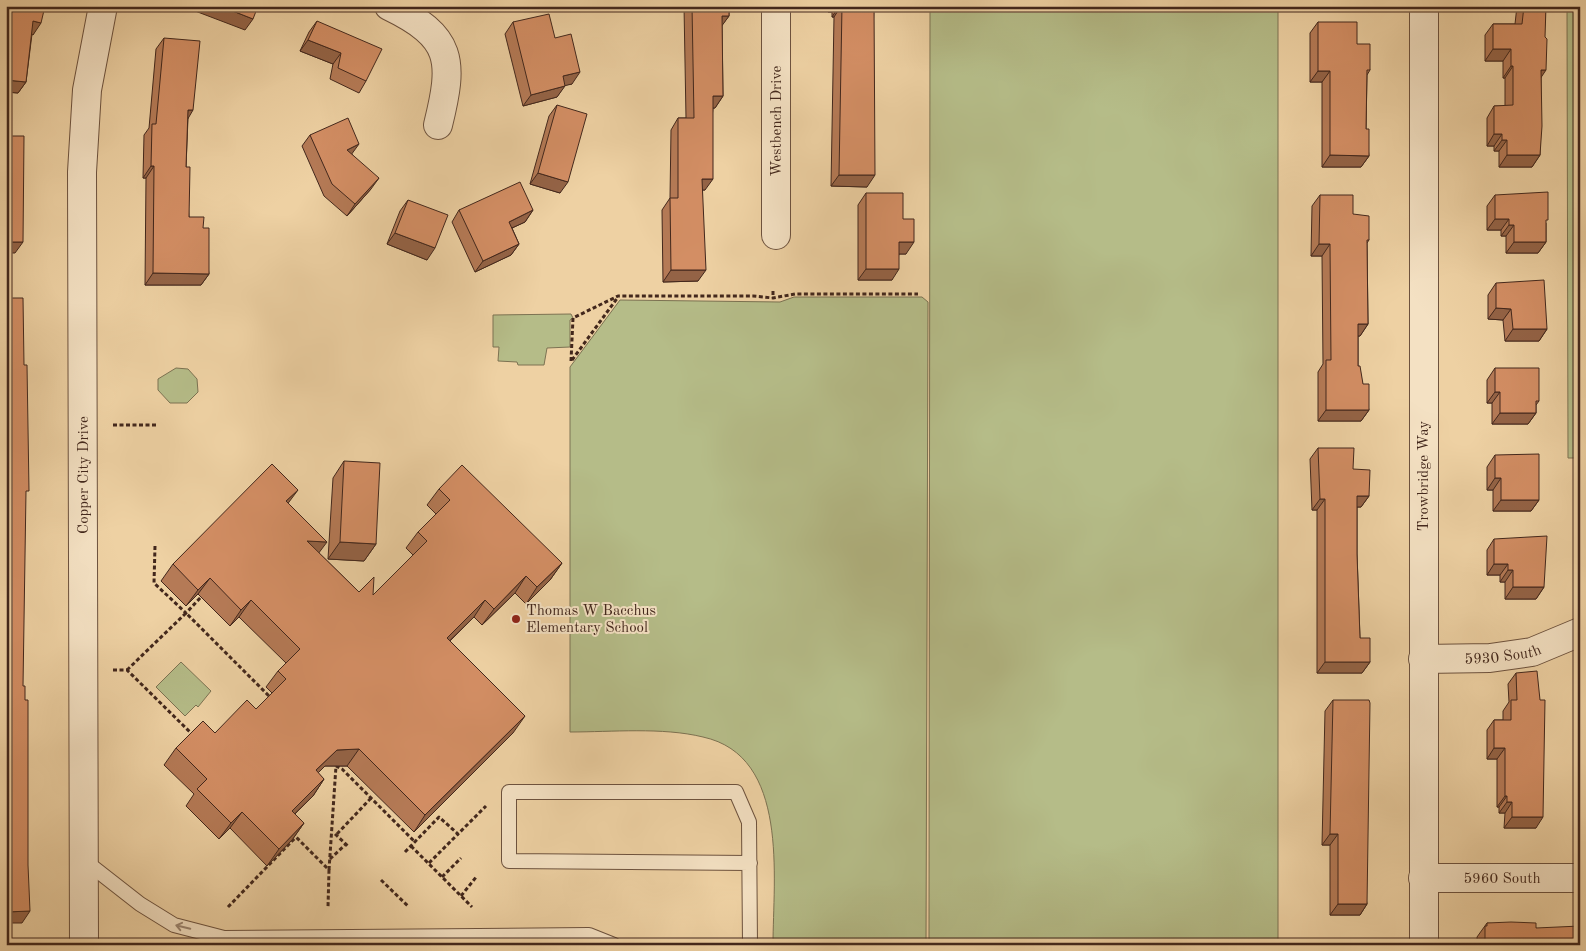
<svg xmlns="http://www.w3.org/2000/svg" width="1586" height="951" viewBox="0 0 1586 951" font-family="'Old Standard TT',serif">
  <rect width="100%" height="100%" fill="#eed1a3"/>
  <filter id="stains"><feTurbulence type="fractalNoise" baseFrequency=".004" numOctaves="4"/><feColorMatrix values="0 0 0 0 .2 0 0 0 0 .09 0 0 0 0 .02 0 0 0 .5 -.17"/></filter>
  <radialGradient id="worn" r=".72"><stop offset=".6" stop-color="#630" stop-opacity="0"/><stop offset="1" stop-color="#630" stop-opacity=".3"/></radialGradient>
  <!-- green -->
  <g fill="#b5bc88" stroke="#7c7252">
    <path d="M 930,6 L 1278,6 L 1278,945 L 929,945 Z"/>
    <path d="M 1567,6 L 1580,6 L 1580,458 L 1568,458 Z"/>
    <path d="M 794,297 L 922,297 L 928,302 L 926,945 L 773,945 C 773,878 790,756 703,737 C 662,727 612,732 570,732 L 570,367 L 620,300 L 780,302 Z"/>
    <path d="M 571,314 L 573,318 L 570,320 L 570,347 L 547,348 L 544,365 L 518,365 L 517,362 L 498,361 L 499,347 L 493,347 L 493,315 Z"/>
    <path d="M 176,368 L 188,369 L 197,379 L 198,392 L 187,403 L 170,403 L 158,390 L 158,379 Z"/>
    <path d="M 181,662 L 211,691 L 198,707 L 196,705 L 185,716 L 156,687 Z"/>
  </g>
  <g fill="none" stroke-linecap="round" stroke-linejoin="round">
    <defs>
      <g id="service">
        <path d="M 85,861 L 140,904 L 174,925 L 224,938 L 589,935 L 614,945"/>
        <path d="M 750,863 L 509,861 L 509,792 L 736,792 L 749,822 L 750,945"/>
      </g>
      <g id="minor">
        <path d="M 389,6 C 453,37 454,60 438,125"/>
        <path d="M 776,235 L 776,6"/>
        <path id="s1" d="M 1423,659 L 1490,658 L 1532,652 L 1580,632"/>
        <path id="s2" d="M 1423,878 L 1580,878"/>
        <path d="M 84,945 L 82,172 L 87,90 L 103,6"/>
        <path d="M 1424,945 L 1424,6"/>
      </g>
    </defs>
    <!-- service casing -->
    <use href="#service" stroke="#6d523e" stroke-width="16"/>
    <!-- minor casing -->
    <use href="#minor" stroke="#6d523e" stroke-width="30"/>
    <!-- path -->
    <g stroke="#42271c" stroke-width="3" stroke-dasharray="4 2.5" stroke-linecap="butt">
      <path d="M 773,291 L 773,298"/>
      <path d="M 572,360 L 618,297"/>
      <path d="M 571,361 L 573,318 L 618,296 L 753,296 L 773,298 L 795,294 L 918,294"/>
      <path d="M 113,425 L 158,425"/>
      <path d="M 155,546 L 154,583 L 186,613 L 201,597"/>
      <path d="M 113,670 L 127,670 L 193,735"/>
      <path d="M 127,670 L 186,613 L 271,698"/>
      <path d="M 292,833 L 329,870 L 328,907"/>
      <path d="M 335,834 L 349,847"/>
      <path d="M 337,834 L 371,798"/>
      <path d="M 411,846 L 472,907"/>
      <path d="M 405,852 L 439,817 L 458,834 L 486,806"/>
      <path d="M 330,859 L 346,844"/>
      <path d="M 429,863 L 458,834"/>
      <path d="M 329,870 L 336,766 L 342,769 L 415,842"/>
      <path d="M 442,877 L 461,858"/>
      <path d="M 381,880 L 409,907"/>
      <path d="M 461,896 L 477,876"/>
      <path d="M 228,907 L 296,837"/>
    </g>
    <!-- service -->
    <use href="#service" stroke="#f4e1c3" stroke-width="14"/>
    <!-- minor -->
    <use href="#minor" stroke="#f4e1c3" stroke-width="28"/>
  </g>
  <!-- wall -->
  <g fill="#b57a56" stroke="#42271c">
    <path d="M 6,6 L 45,6 L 33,35 L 32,34 L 26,82 L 18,93 L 6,92 Z"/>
    <path d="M 684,6 L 729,6 L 729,16 L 722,25 L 723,96 L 715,108 L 713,108 L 705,190 L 702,190 L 698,281 L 663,282 L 662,210 L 670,198 L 671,130 L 678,118 L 686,118 Z"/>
    <path d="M 828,6 L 874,6 L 867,187 L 831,186 L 834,17 L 832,17 L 832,12 L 828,12 Z"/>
    <path d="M 1517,6 L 1546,6 L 1541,78 L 1540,155 L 1532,167 L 1499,167 L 1499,151 L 1494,151 L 1494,146 L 1487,146 L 1487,118 L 1494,106 L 1505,106 L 1505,78 L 1503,78 L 1503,61 L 1485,61 L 1485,35 L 1493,24 L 1515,24 Z"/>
    <path d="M 317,21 L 366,81 L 359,93 L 330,79 L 333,64 L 300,51 L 309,32 Z"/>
    <path d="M 513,22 L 555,38 L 572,84 L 565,85 L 557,97 L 523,106 L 505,34 Z"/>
    <path d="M 1318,22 L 1357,44 L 1370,70 L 1367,75 L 1366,129 L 1369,156 L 1361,167 L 1322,167 L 1322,82 L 1310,82 L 1310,33 Z"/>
    <path d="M 164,38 L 188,118 L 186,167 L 189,217 L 203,228 L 209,274 L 201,285 L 145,285 L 146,178 L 143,178 L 144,135 L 149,128 L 156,49 Z"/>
    <path d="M 557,105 L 560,193 L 530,184 L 549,116 Z"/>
    <path d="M 310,135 L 352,154 L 371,189 L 347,216 L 324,196 L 302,146 Z"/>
    <path d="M 866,193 L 903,219 L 906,254 L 899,254 L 892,280 L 858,280 L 858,205 Z"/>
    <path d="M 1320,195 L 1353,214 L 1369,240 L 1367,243 L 1368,324 L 1360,336 L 1358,336 L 1358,366 L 1369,410 L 1361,421 L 1318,421 L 1318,372 L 1323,364 L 1322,256 L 1311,256 L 1312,206 Z"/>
    <path d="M 1495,195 L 1546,223 L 1546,242 L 1538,253 L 1506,253 L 1506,236 L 1501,236 L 1501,230 L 1487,230 L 1487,206 Z"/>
    <path d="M 408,200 L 427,260 L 387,244 L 400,211 Z"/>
    <path d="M 459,210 L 533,210 L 525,222 L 512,228 L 519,244 L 511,255 L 475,272 L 452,222 Z"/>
    <path d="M 1496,283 L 1547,329 L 1539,341 L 1505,341 L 1503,320 L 1488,319 L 1488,295 Z"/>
    <path d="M 1495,368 L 1539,401 L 1536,405 L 1536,413 L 1528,424 L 1492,424 L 1492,403 L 1487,403 L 1487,380 Z"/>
    <path d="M 1318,448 L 1353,469 L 1369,496 L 1361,507 L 1357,507 L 1357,554 L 1360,638 L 1370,662 L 1362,673 L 1317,673 L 1317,510 L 1312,510 L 1310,459 Z"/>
    <path d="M 1495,455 L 1539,500 L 1531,511 L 1493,511 L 1493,490 L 1487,490 L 1487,467 Z"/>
    <path d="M 344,461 L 376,544 L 364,561 L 328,559 L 333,478 Z"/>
    <path d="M 439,489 L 562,563 L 550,580 L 526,604 L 515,593 L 482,625 L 474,617 L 450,641 L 513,733 L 414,832 L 347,766 L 325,766 L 318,773 L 324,779 L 313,796 L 295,814 L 304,823 L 292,840 L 267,866 L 230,828 L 219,839 L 186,806 L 194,794 L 164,765 L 176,748 L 215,733 L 256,709 L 272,693 L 266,687 L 278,671 L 286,663 L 239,617 L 230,626 L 198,594 L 186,606 L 161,581 L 173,564 L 288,504 L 319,553 L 359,592 L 373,595 L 413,555 L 406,548 L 418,532 L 436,514 L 427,505 Z"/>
    <path d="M 1494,539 L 1544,587 L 1536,599 L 1505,599 L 1505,582 L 1500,582 L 1500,575 L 1487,575 L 1487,550 Z"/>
    <path d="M 1516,673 L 1536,828 L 1504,828 L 1505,813 L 1499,813 L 1499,807 L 1497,807 L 1497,759 L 1487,759 L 1487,730 L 1494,720 L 1503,720 L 1503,711 L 1509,702 L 1508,684 Z"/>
    <path d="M 1333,700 L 1367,904 L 1360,915 L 1330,915 L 1330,845 L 1322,845 L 1325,711 Z"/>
    <path d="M 1487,923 L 1536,928 L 1580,945 L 1477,945 L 1477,937 Z"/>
  </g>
  <!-- shaded-wall -->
  <g fill="#946346" stroke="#42271c">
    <path d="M 182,6 L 220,6 L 253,19 L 245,30 Z"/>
    <path d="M 832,6 L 836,6 L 832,12 L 828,12 Z"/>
    <path d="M 839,6 L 841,6 L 834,17 L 832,17 Z"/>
    <path d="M 722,16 L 729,16 L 721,27 Z"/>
    <path d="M 33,21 L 41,23 L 33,35 L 25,32 Z"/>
    <path d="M 308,40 L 341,53 L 333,64 L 300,51 Z"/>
    <path d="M 1493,49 L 1511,49 L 1503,61 L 1485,61 Z"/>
    <path d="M 1511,66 L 1513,66 L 1505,78 L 1503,78 Z"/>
    <path d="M 1541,70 L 1546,70 L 1538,82 Z"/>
    <path d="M 1318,71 L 1330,71 L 1322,82 L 1310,82 Z"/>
    <path d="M 580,72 L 572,84 L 555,88 L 563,76 Z"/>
    <path d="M 6,80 L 26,82 L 18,93 L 6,92 Z"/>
    <path d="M 565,86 L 557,97 L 523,106 L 531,95 Z"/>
    <path d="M 713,96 L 723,96 L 715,108 L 705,108 Z"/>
    <path d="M 188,110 L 193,110 L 186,122 Z"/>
    <path d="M 1494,134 L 1502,134 L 1494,146 L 1487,146 Z"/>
    <path d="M 1502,140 L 1507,140 L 1499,151 L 1494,151 Z"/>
    <path d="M 359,144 L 351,155 L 347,150 Z"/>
    <path d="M 1330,155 L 1369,156 L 1361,167 L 1322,167 Z"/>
    <path d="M 1507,155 L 1540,155 L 1532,167 L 1499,167 Z"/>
    <path d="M 151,166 L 154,166 L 146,178 L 143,178 Z"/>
    <path d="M 538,173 L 568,182 L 560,193 L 530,184 Z"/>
    <path d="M 839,175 L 875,175 L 867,187 L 831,186 Z"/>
    <path d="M 379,178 L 371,189 L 347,216 L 355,204 Z"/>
    <path d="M 702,179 L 713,179 L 705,190 L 694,190 Z"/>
    <path d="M 533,210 L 525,222 L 501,233 L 509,222 Z"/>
    <path d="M 1495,219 L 1509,219 L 1501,230 L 1487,230 Z"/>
    <path d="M 1509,225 L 1514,225 L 1506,236 L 1501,236 Z"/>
    <path d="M 395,233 L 435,248 L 427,260 L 387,244 Z"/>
    <path d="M 6,242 L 23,242 L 15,253 L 6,253 Z"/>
    <path d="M 899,242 L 914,242 L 906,254 L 892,254 Z"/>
    <path d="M 1514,242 L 1546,242 L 1538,253 L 1506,253 Z"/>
    <path d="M 519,244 L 511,255 L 475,272 L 483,261 Z"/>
    <path d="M 1319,244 L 1330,244 L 1322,256 L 1311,256 Z"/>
    <path d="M 866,269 L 899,269 L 892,280 L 858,280 Z"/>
    <path d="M 671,270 L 706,270 L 698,281 L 663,282 Z"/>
    <path d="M 153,273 L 209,274 L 201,285 L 145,285 Z"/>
    <path d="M 1496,308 L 1511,309 L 1503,320 L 1488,319 Z"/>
    <path d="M 1358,324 L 1368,324 L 1360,336 L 1350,336 Z"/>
    <path d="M 1513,329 L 1547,329 L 1539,341 L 1505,341 Z"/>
    <path d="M 1495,392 L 1500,392 L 1492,403 L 1487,403 Z"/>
    <path d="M 1326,410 L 1369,410 L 1361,421 L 1318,421 Z"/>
    <path d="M 1500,413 L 1536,413 L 1528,424 L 1492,424 Z"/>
    <path d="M 1495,478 L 1501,478 L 1493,490 L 1487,490 Z"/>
    <path d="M 298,490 L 286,506 L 286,501 Z"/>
    <path d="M 1357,496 L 1369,496 L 1361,507 L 1349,507 Z"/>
    <path d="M 1320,499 L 1325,499 L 1317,510 L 1312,510 Z"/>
    <path d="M 1501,500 L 1539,500 L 1531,511 L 1493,511 Z"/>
    <path d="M 307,541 L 327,542 L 315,558 Z"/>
    <path d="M 340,542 L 376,544 L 364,561 L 328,559 Z"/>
    <path d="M 562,563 L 550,580 L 526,604 L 537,587 Z"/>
    <path d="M 1494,564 L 1508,564 L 1500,575 L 1487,575 Z"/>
    <path d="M 1508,570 L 1513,570 L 1505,582 L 1500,582 Z"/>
    <path d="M 526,576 L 515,593 L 482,625 L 494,609 Z"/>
    <path d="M 210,578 L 198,594 L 186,606 L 198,590 Z"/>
    <path d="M 1513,587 L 1544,587 L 1536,599 L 1505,599 Z"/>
    <path d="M 251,600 L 239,617 L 230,626 L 241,610 Z"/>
    <path d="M 485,600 L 474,617 L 435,655 L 447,638 Z"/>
    <path d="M 1325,662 L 1370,662 L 1362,673 L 1317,673 Z"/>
    <path d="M 525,716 L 513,733 L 414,832 L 425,815 Z"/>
    <path d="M 1494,748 L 1505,748 L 1497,759 L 1487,759 Z"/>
    <path d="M 359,749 L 347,766 L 325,766 L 304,787 L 316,770 L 337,750 Z"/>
    <path d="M 324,779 L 313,796 L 280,828 L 292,811 Z"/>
    <path d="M 1505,796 L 1507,796 L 1499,807 L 1497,807 Z"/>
    <path d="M 1507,802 L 1512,802 L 1505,813 L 1499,813 Z"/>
    <path d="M 242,812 L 230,828 L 219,839 L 231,823 Z"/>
    <path d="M 1512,817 L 1543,817 L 1536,828 L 1504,828 Z"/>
    <path d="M 304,823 L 292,840 L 267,866 L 279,849 Z"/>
    <path d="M 1330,834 L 1338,834 L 1330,845 L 1322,845 Z"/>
    <path d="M 1338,904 L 1367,904 L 1360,915 L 1330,915 Z"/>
    <path d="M 30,911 L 22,923 L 6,923 L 6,912 Z"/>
  </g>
  <!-- building -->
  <g fill="#d38e64" stroke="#42271c">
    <path d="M 10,6 L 45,6 L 41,23 L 33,21 L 26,82 L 6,80 L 6,18 Z"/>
    <path d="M 220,6 L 258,6 L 253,19 Z"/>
    <path d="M 692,6 L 729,6 L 729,16 L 722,16 L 723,96 L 713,96 L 713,179 L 702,179 L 706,270 L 671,270 L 670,198 L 678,198 L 678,118 L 694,118 Z"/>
    <path d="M 842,6 L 874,6 L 875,175 L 839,175 Z"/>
    <path d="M 1524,6 L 1546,6 L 1545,37 L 1547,39 L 1546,70 L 1541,70 L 1542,126 L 1540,155 L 1507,155 L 1507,140 L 1502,140 L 1502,134 L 1494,134 L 1494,106 L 1513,105 L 1513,66 L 1511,66 L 1511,49 L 1493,49 L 1493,24 L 1522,24 Z"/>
    <path d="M 549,14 L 555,38 L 571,34 L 580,72 L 563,76 L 565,86 L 531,95 L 513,22 Z"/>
    <path d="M 317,21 L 382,49 L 366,81 L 338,68 L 341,53 L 308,40 Z"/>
    <path d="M 1318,22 L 1357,22 L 1357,44 L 1370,44 L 1370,70 L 1367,70 L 1366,129 L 1369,129 L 1369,156 L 1330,155 L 1330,71 L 1318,71 Z"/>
    <path d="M 164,38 L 200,41 L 193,110 L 188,110 L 186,167 L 190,167 L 189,217 L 204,217 L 203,228 L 209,228 L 209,274 L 153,273 L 154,166 L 151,166 L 152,124 L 156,124 Z"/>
    <path d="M 557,105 L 587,114 L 568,182 L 538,173 Z"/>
    <path d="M 348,118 L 359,144 L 347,150 L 379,178 L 355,204 L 332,184 L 310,135 Z"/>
    <path d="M 6,136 L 24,136 L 23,242 L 6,242 Z"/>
    <path d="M 520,182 L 533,210 L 509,222 L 519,244 L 483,261 L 459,210 Z"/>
    <path d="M 1548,192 L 1548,220 L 1546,220 L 1546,242 L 1514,242 L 1514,225 L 1509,225 L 1509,219 L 1495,219 L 1495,195 Z"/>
    <path d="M 866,193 L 903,193 L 903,219 L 914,219 L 914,242 L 899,242 L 899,269 L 866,269 Z"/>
    <path d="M 1320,195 L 1353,195 L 1353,214 L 1369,216 L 1369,240 L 1367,240 L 1368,324 L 1358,324 L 1358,366 L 1360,366 L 1363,384 L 1369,384 L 1369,410 L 1326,410 L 1326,360 L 1331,360 L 1330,244 L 1319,244 Z"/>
    <path d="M 408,200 L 448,215 L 435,248 L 395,233 Z"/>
    <path d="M 1544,280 L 1547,329 L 1513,329 L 1511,309 L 1496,308 L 1496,283 Z"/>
    <path d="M 6,298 L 23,298 L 24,365 L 27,365 L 29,491 L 26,491 L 23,686 L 25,686 L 25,700 L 28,700 L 28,865 L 30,911 L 6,912 Z"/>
    <path d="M 1495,368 L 1539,368 L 1539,401 L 1536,401 L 1536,413 L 1500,413 L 1500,392 L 1495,392 Z"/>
    <path d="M 1318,448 L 1354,448 L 1353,469 L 1370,470 L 1369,496 L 1357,496 L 1357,554 L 1360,638 L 1370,638 L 1370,662 L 1325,662 L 1325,499 L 1320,499 Z"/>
    <path d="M 1539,454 L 1539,500 L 1501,500 L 1501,478 L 1495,478 L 1495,455 Z"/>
    <path d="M 344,461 L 380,463 L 376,544 L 340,542 Z"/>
    <path d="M 272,464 L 298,490 L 286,501 L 327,542 L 307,541 L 359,592 L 374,577 L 373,595 L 427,541 L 418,532 L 450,500 L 439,489 L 462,465 L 562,563 L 537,587 L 526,576 L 494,609 L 485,600 L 447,638 L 525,716 L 425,815 L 359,749 L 337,750 L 316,770 L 324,779 L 292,811 L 304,823 L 279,849 L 242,812 L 231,823 L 197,789 L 207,779 L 176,748 L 203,721 L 215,733 L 247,700 L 256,709 L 286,679 L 278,671 L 300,649 L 251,600 L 241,610 L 210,578 L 198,590 L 173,564 Z"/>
    <path d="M 1547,536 L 1544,587 L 1513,587 L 1513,570 L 1508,570 L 1508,564 L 1494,564 L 1494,539 Z"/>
    <path d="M 1537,671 L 1540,700 L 1545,700 L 1543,817 L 1512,817 L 1512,802 L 1507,802 L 1507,796 L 1505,796 L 1505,748 L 1494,748 L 1494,720 L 1511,720 L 1511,700 L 1517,700 L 1516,673 Z"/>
    <path d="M 1333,700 L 1369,700 L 1370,703 L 1367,904 L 1338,904 L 1338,834 L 1330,834 Z"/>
    <path d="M 1511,922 L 1536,923 L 1536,928 L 1580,926 L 1580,945 L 1485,945 L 1485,926 L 1487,926 L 1487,923 Z"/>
    <rect x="1335" y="942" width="36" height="3"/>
  </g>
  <!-- one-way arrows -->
  <defs><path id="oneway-shaft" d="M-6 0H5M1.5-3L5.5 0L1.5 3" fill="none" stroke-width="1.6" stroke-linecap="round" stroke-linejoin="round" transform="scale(1.25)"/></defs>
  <use stroke="#9b8470" href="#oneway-shaft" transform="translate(183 927) rotate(-166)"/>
  <!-- markers -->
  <circle fill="#8f2418" stroke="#f4e1c3" stroke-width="2" cx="516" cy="619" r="5"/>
  <g text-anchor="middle" stroke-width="4" stroke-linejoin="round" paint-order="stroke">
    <!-- street labels -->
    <g font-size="15" fill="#42271c" stroke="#f4e1c3">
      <text transform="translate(776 121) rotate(-90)" y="5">Westbench Drive</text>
      <text transform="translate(83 475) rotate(-90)" y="5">Copper City Drive</text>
      <text transform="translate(1423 476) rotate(-90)" y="5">Trowbridge Way</text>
      <text dy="5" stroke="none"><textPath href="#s1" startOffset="80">5930 South</textPath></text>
      <text dy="5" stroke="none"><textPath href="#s2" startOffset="79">5960 South</textPath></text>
    </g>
    <!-- poi labels -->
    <g font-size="15" fill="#42271c" stroke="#f4e1c3" text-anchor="start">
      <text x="526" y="615">Thomas W Bacchus<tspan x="526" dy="17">Elementary School</tspan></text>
    </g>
  </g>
  <!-- margin -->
  <rect width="1586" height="951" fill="none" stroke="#eed1a3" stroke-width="25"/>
  <rect x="8" y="8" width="1571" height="936" fill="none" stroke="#42271c" stroke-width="2.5"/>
  <rect x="12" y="12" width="1561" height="926" fill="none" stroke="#42271c"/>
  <rect width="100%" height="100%" filter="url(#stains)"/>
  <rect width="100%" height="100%" fill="url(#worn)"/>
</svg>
